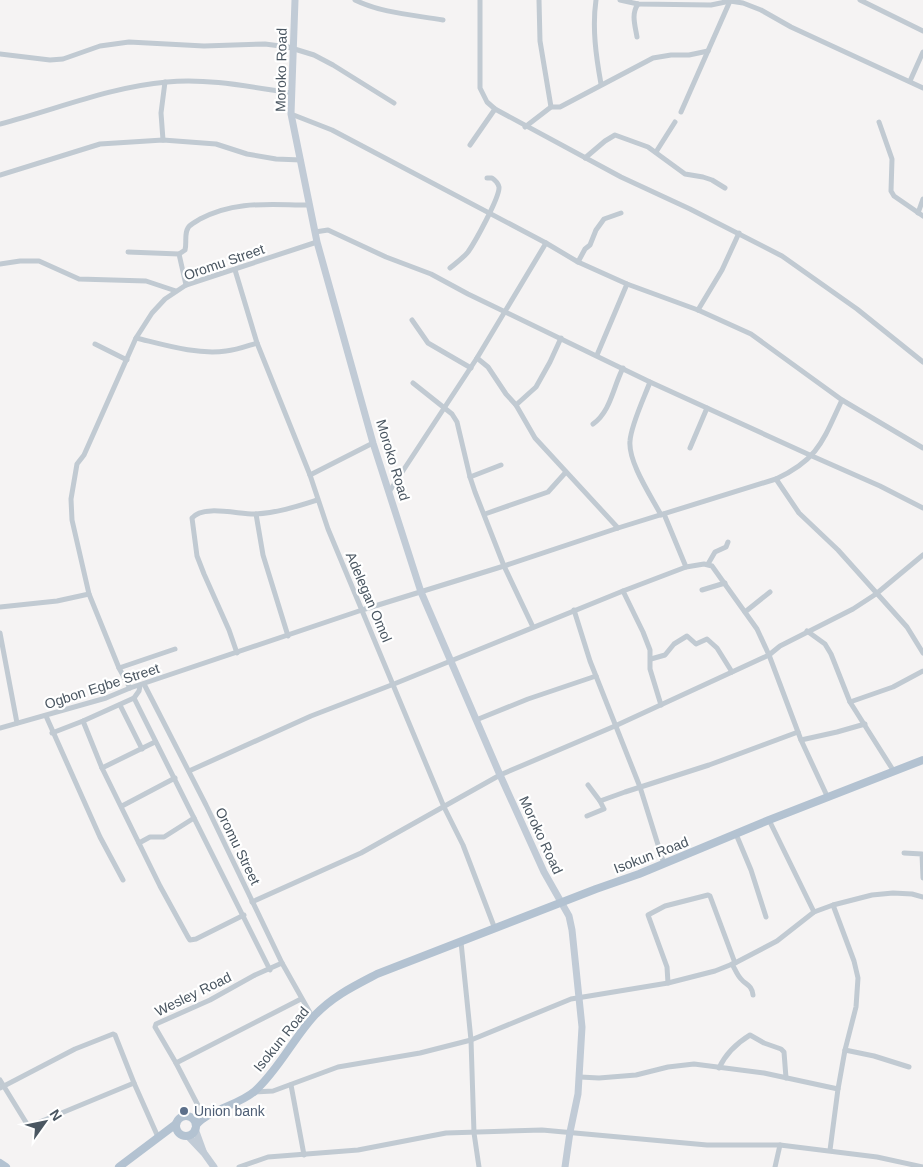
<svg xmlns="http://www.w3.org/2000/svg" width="923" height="1167" viewBox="0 0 923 1167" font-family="Arial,sans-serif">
  <rect width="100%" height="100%" fill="#f5f3f3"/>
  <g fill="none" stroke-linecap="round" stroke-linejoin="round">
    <!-- street -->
    <g stroke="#c1cad2" stroke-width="5">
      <path d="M 355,0 C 381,13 414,15 443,20"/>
      <path d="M 480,0 L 480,88 L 487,102 L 495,109 L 621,177 L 690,209 L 782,256 L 857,309 L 923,362"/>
      <path d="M 539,0 L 540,41 L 551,107"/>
      <path d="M 596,0 C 592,28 596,56 601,84"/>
      <path d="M 620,0 L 638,4 L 711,5 L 730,1 L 743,3 L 761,10 L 791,27 L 923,88"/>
      <path d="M 860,0 L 923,31"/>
      <path d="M 637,37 C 635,25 631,14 638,4"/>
      <path d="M 0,54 L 50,60 L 63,59 L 100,46 L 129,42 L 204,46 L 265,44 L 288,47 L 314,55 L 333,65 L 394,103"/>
      <path d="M 910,81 L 923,52"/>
      <path d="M 681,112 L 730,1"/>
      <path d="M 291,114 L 332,130 L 546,243 L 578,262 L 627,284 L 698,310 L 751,334 L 842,400 L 923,448"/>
      <path d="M 879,122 L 892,159 L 891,191 L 894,196 L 923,216"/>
      <path d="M 0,124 C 55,110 109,87 167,82 C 208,78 251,87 292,93"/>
      <path d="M 525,127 L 551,107 L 560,107 L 653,58 L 671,55 L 689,55 L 708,51"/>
      <path d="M 163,140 L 161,113 L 165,82"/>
      <path d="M 470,145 L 495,109"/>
      <path d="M 656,152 L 675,122"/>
      <path d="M 585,158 L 605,141 L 615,135 L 648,147 L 685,174 L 703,177 L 712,180 L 725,188"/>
      <path d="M 0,175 L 100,144 L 163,140 L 216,144 L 247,154 L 276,159 L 301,160"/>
      <path d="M 918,213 L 923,199"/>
      <path d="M 315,232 L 328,230 L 386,257 L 431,274 L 468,294 L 650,382 L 812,456 L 880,486 L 923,508"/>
      <path d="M 128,252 L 179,254 L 186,285"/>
      <path d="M 179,254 L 185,250 C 187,243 184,234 188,228 C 190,224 196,222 200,219 C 236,200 270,205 309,205"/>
      <path d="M 578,262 L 585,249 L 590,245 L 596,230 L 604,219 L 621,213"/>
      <path d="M 0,264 L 20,261 L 39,261 L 79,279 L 146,281 L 176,291"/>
      <path d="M 450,268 C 456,263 463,258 468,252 C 475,242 500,197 499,187 C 498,183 495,180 492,178 L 487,178"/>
      <path d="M 235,270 L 257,343 L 310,475 L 328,529 L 444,807 L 463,845 L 495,929"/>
      <path d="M 698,310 L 722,270 L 739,233"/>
      <path d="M 412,320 L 428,343 L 471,368"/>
      <path d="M 136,338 C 165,345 197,355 226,351 C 237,350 247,346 257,343"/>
      <path d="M 95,344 L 127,360"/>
      <path d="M 597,355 L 627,284"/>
      <path d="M 477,358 L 488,367 L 506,394 L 516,405 L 535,438 L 618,528"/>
      <path d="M 650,382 C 644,398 631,425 630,441 C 628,462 651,496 661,515"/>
      <path d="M 413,383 L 452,414 L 457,422 L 470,477 L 475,492 L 504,566 L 533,627"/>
      <path d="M 516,405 L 536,387 L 550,362 L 561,338"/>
      <path d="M 593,424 C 611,411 613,387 623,368"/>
      <path d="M 690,448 L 707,408"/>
      <path d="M 310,475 L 373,443"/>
      <path d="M 470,477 L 501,465"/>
      <path d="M 776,479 L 799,513 L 838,550 L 907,627 L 923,653"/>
      <path d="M 389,492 L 477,358 L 546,243"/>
      <path d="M 256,514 L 263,555 L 288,636"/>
      <path d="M 485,514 L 548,492 L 566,472"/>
      <path d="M 664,514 L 686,567"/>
      <path d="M 708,564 L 715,552 L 726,547 L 728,542"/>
      <path d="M 702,590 L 725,583"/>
      <path d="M 623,591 L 643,632 L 650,650 L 650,669 L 661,705"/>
      <path d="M 0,607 L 57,601 L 89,594"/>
      <path d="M 574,610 L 590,661 L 640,787 L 664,864"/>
      <path d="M 745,612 L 770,592"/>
      <path d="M 807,631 L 825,644 L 831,654 L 850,702 L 893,770"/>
      <path d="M 0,633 L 17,723"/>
      <path d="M 237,653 L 229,630 L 204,574 L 197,556 L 192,518 C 203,504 241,515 256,514 C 277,513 298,506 317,500"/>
      <path d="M 651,659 L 665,655 L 674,644 L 687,636 L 696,644 L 707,639 L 717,648 L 732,672"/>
      <path d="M 119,668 L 175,649"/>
      <path d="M 144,684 L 206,805 L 282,963 L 313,1018"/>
      <path d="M 130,688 L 119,668 L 89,594 L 72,520 L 71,499 L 77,464 L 84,455 L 136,338 L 152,313 L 165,299 L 186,285 L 317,242"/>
      <path d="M 134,698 L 270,970"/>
      <path d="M 850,702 L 893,687 L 923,671"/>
      <path d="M 120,705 L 142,749"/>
      <path d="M 46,716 L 100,837 L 123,880"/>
      <path d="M 476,720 L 528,699 L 596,676"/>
      <path d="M 83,721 L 102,768 L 160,886 L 188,937 L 190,940 L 196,939 L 244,915"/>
      <path d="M 0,728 L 106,698 L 130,688 L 362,610 L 504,566 L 618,528 L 776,479 C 819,459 823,440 842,400"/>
      <path d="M 52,733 L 83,721 L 134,698 L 139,691 L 140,686"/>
      <path d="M 801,740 L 837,732 L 865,724"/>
      <path d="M 102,768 L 155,742"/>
      <path d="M 189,771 L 311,716 L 394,684 L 623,591 L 686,567 L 704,564 L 712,566 L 757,629 L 769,655 L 801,740 L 828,798"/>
      <path d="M 588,785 L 600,801 L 625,792 L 709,765 L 798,732"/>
      <path d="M 122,806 L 175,778"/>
      <path d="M 587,816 L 604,809 L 600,801"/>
      <path d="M 769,820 L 814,912"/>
      <path d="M 736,834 L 751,870 L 766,917"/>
      <path d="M 139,843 L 150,837 L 164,837 L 194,818"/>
      <path d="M 904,853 L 922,854 L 923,878"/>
      <path d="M 252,902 L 361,853 L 500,775 L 615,726 L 769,655 L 780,646 L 853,609 L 876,594 L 923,555"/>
      <path d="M 461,942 L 471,1040 L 474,1133 L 479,1167"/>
      <path d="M 732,964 C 735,969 737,975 741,979 C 746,985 752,985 753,995"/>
      <path d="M 668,983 L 667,967 L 648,915 L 665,906 L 708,895 L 710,896 L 735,963"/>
      <path d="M 845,1050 L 874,1056 L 909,1067"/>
      <path d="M 176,1063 L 301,999"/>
      <path d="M 719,1068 C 726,1053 737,1043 750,1035 L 764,1043 L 781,1049 L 784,1052 L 786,1078"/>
      <path d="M 580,1077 L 599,1078 L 636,1075 L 668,1067 L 694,1064 L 764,1073 L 838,1089"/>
      <path d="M 0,1080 L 27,1124 L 30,1126 L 134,1083"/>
      <path d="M 291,1085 L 304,1155"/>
      <path d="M 0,1088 L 75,1049 L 113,1034 L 115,1035 L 134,1083 L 158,1137"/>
      <path d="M 254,1092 L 273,1091 L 338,1067 L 420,1053 L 471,1040 L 571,999 L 668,983 L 715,971 L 735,963 L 777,941 L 814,912 L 833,905 L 872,895 L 893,893 L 912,894 L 923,897"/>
      <path d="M 204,1117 L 176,1063 L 155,1027 L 156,1024 L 210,1000 L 255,975 L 282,963"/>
      <path d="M 830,1150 L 838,1089 L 845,1050 L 856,1007 L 858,978 L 854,961 L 833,905"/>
      <path d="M 239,1167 L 268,1157 L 358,1150 L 446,1133 L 542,1130 L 707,1145 L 780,1145 L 877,1157 L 923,1167"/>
      <path d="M 775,1167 L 780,1145"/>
    </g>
    <!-- secondary -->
    <g stroke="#c1cbd6" stroke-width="7">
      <path d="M 295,0 L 291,114 L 317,242 L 373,443 L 421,592 L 500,775 L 544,872 L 569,916 L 572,930 L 582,1027 L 578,1094 L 570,1132 L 565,1167"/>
      <path d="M 195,1129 L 203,1151"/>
      <path d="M 188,1136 L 204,1153 L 214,1167"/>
    </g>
    <!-- primary -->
    <g stroke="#b3c2d1" stroke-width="8">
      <circle cx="186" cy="1126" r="10"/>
      <path d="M 196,1125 C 210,1109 238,1106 255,1091 C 279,1069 293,1039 314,1016 C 333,996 354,986 377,974 L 596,889 L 639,874 L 769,820 L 923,760"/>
      <path d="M 0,1163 L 6,1167"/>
      <path d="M 119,1167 L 176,1124"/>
    </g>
  </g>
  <!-- markers -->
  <circle fill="#5c6f8a" stroke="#fff" stroke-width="2" cx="184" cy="1111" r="5"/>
  <g text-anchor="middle" stroke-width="4.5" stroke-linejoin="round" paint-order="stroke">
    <!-- street labels -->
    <g font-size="14" fill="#4a5661" stroke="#fff">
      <text transform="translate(281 70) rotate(-89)" y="5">Moroko Road</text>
      <text transform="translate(224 262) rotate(-19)" y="5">Oromu Street</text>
      <text transform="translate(393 460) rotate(73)" y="5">Moroko Road</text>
      <text transform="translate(369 597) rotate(67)" y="5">Adelegan Omol</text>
      <text transform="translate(102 686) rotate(-18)" y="5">Ogbon Egbe Street</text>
      <text transform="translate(541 835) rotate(65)" y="5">Moroko Road</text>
      <text transform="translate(238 846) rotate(64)" y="5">Oromu Street</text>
      <text transform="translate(651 855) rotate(-21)" y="5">Isokun Road</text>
      <text transform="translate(193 994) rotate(-26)" y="5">Wesley Road</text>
      <text transform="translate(281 1039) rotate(-51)" y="5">Isokun Road</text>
    </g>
    <!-- service labels -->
    <g font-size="14" fill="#4e5e75" stroke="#fff" text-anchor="start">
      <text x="194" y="1116">Union bank</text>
    </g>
  </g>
  <!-- north arrow -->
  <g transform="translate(45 1122) rotate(57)" stroke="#ffffff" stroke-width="4" paint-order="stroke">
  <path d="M0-4L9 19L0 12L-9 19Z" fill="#4a5661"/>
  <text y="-8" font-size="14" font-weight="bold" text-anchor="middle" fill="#4a5661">N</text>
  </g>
</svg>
